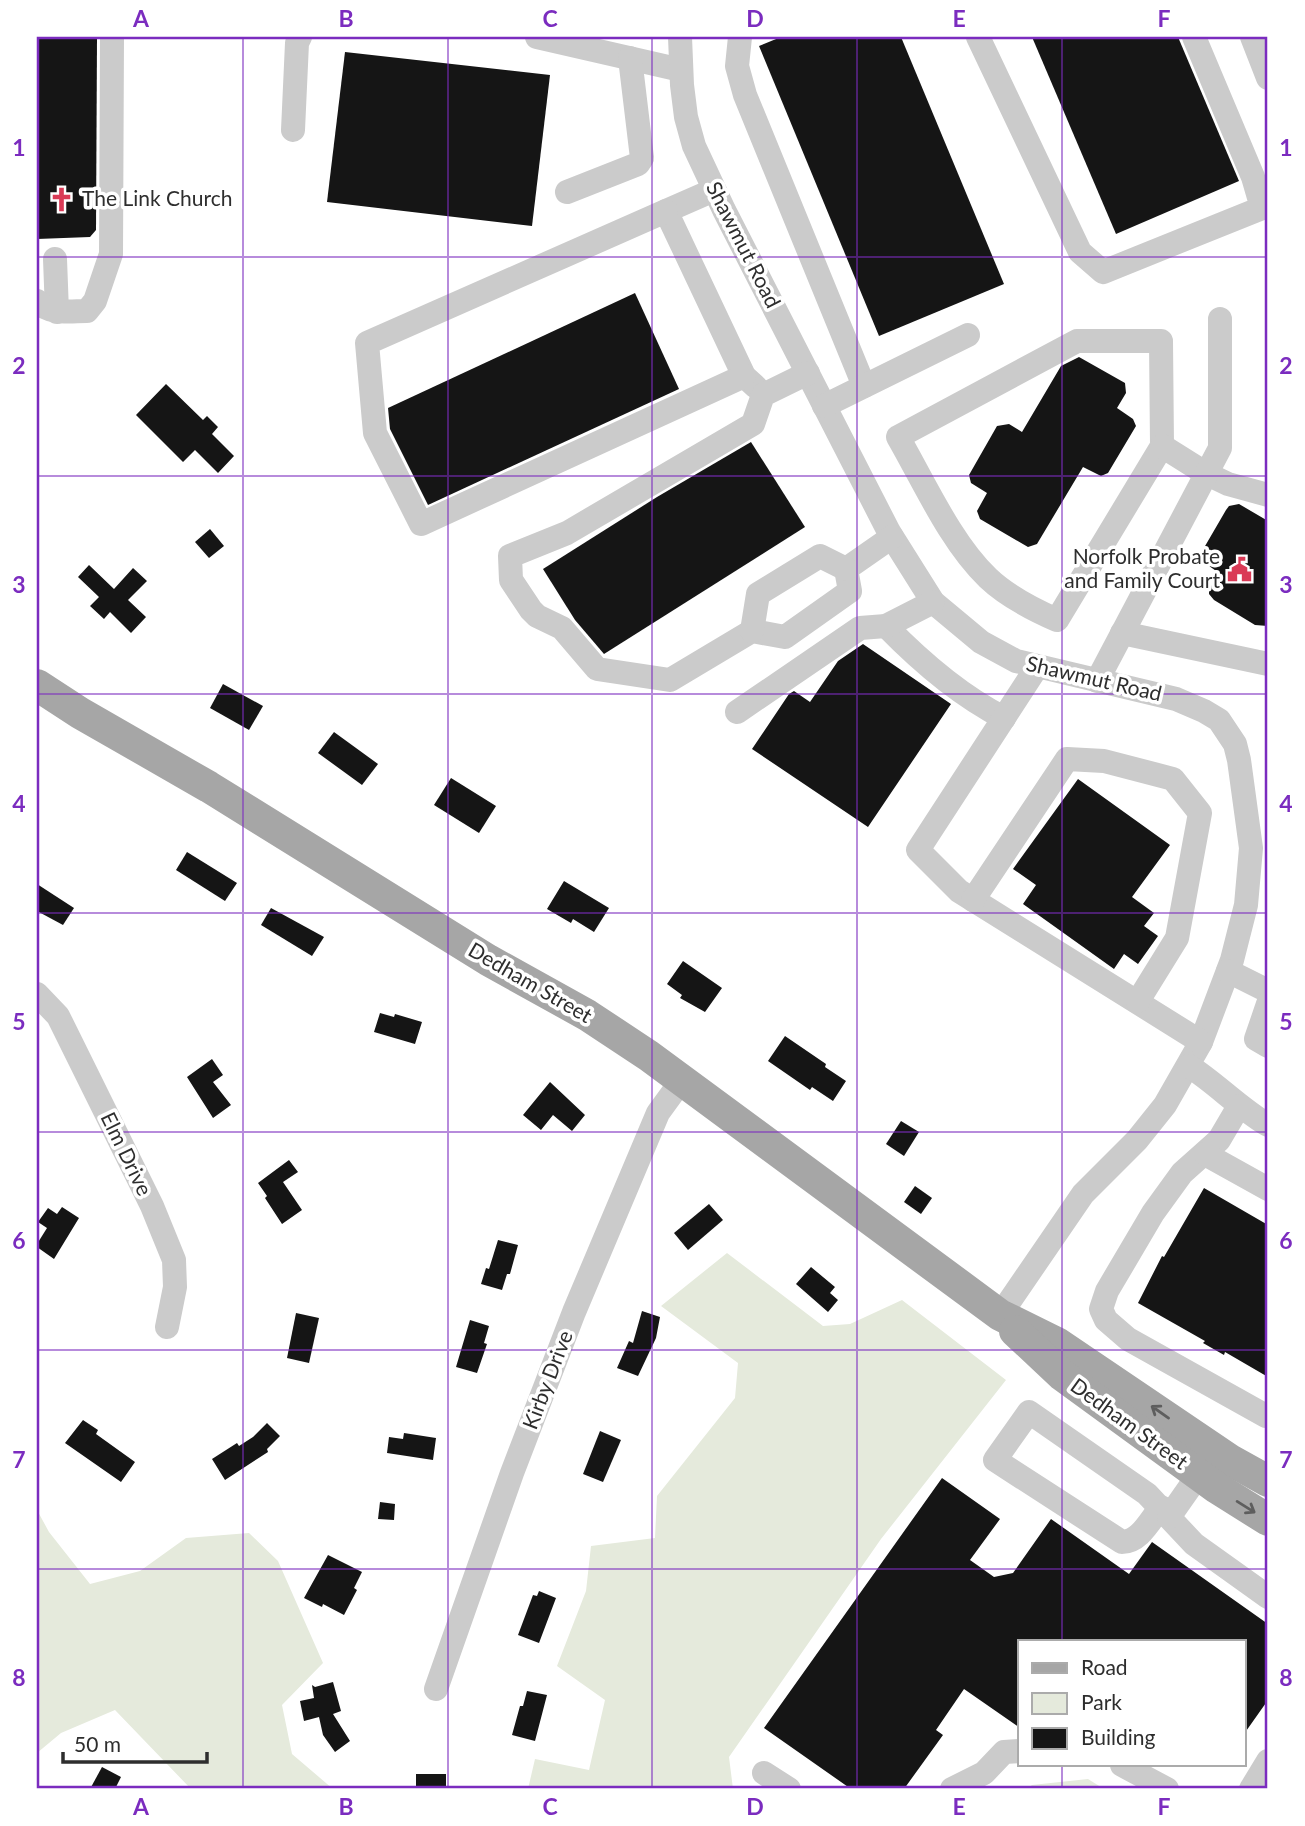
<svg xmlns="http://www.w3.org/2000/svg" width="1305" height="1826" viewBox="0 0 1305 1826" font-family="Lato,sans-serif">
  <rect width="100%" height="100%" fill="#fff"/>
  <!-- green -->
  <g fill="#e5eadc">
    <path d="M 727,1253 L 823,1326 L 850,1324 L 902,1300 L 1006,1380 L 881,1539 L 729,1757 L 733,1789 L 528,1789 L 535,1759 L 589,1770 L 605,1700 L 557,1666 L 586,1591 L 591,1546 L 655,1538 L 657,1496 L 735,1398 L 738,1363 L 661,1306 Z"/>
    <path d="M 37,1510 L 49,1532 L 90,1584 L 140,1571 L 186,1538 L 249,1533 L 278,1561 L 323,1663 L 282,1705 L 292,1754 L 333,1789 L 191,1789 L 115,1710 L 61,1733 L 37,1753 Z"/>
    <path d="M 1088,1779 L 1104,1789 L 1027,1789 L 1032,1785 Z"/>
  </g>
  <!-- building -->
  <g fill="#151515">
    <path d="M 37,37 L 97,37 L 96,230 L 90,237 L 37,239 Z"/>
    <path d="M 781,37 L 901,37 L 1004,284 L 879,336 L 759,46 Z"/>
    <path d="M 1032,37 L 1178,37 L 1239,181 L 1116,234 Z"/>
    <path d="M 345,52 L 550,75 L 532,226 L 327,202 Z"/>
    <path d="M 635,293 L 679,389 L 428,505 L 390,429 L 388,408 Z"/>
    <path d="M 1079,357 L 1125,383 L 1126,393 L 1117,408 L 1133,419 L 1136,426 L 1108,473 L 1101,476 L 1083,467 L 1037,544 L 1028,547 L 980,519 L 977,511 L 987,493 L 971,483 L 969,475 L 997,426 L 1009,424 L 1022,432 L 1061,366 Z"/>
    <path d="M 166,384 L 203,420 L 207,416 L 218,427 L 212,434 L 234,456 L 218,473 L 195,450 L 183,462 L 136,415 Z"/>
    <path d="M 751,442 L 805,527 L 604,654 L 575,620 L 543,569 L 657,497 Z"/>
    <path d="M 1239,504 L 1268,521 L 1268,626 L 1255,625 L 1214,600 L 1209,594 L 1209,589 L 1219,573 L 1202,561 L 1201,553 L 1226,510 L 1229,506 Z"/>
    <path d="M 210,529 L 224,546 L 209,558 L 195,542 Z"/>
    <path d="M 89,565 L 114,589 L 133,568 L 147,581 L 128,600 L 146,617 L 131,633 L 110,612 L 104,619 L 90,606 L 99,597 L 78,577 Z"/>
    <path d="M 863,644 L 951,704 L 868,827 L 752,749 L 789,694 L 794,691 L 810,702 L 838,661 Z"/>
    <path d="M 223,684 L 263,706 L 249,730 L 210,708 Z"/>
    <path d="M 334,732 L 378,764 L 362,785 L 318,753 Z"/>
    <path d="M 451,778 L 496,806 L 479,833 L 434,805 Z"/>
    <path d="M 1078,779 L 1170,845 L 1132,897 L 1154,913 L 1144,926 L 1158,936 L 1138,964 L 1124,954 L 1114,969 L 1023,904 L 1036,885 L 1013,869 Z"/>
    <path d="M 187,852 L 237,883 L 225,901 L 176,870 Z"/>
    <path d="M 564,881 L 609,908 L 594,932 L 573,919 L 571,923 L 547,909 Z"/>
    <path d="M 37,884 L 74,908 L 63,925 L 37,911 Z"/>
    <path d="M 271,908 L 324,937 L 312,956 L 261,925 Z"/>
    <path d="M 683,961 L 722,988 L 705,1012 L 680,998 L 682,995 L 667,984 Z"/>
    <path d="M 380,1013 L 394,1017 L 395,1014 L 422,1022 L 415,1044 L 374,1032 Z"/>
    <path d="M 785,1036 L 826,1064 L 825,1067 L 846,1081 L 833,1101 L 812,1087 L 810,1090 L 768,1061 Z"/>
    <path d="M 212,1059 L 223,1075 L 213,1082 L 231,1105 L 213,1118 L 187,1077 Z"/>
    <path d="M 550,1082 L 585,1115 L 572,1131 L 553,1115 L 541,1130 L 523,1115 Z"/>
    <path d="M 901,1121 L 919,1132 L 904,1156 L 886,1144 Z"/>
    <path d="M 289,1160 L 298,1172 L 283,1182 L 302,1210 L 282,1224 L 265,1198 L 267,1196 L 258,1183 Z"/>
    <path d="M 915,1186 L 932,1198 L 921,1214 L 904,1202 Z"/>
    <path d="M 1204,1188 L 1268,1225 L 1268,1377 L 1225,1352 L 1224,1355 L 1203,1343 L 1205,1341 L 1138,1303 L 1162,1256 L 1164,1257 Z"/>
    <path d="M 709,1204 L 723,1220 L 688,1250 L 674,1233 Z"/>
    <path d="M 62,1207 L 79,1218 L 54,1259 L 37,1247 L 37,1244 L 47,1228 L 38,1222 L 48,1208 L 57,1214 Z"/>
    <path d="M 498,1240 L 518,1245 L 510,1274 L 507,1274 L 502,1290 L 481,1284 L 486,1268 L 489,1269 Z"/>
    <path d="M 811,1267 L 835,1287 L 830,1293 L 838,1300 L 828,1312 L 796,1284 Z"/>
    <path d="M 642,1311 L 660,1317 L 656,1338 L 638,1376 L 617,1368 L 629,1341 L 633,1343 Z"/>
    <path d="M 296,1313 L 319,1318 L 309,1363 L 287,1358 Z"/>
    <path d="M 470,1320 L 489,1326 L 484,1343 L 487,1344 L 477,1373 L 456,1367 Z"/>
    <path d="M 83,1420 L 98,1430 L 96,1434 L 135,1462 L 121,1482 L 65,1443 Z"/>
    <path d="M 267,1423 L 280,1436 L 267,1449 L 268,1452 L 225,1480 L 212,1459 L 237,1443 L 239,1446 L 253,1437 Z"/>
    <path d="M 600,1431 L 621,1440 L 603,1482 L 583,1474 Z"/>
    <path d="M 404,1433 L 436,1438 L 433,1460 L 387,1453 L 389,1437 L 403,1439 Z"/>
    <path d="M 942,1478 L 1000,1519 L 970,1560 L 994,1577 L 1013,1573 L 1051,1519 L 1129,1574 L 1152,1542 L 1268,1624 L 1268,1700 L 1244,1734 L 1244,1642 L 1020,1642 L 1020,1728 L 964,1689 L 936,1730 L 943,1735 L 904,1789 L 851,1789 L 764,1728 Z"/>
    <path d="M 380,1502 L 395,1504 L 394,1520 L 378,1519 Z"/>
    <path d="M 328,1555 L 362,1572 L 354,1588 L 357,1590 L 344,1615 L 323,1604 L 322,1607 L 304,1598 Z"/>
    <path d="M 539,1591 L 556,1598 L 539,1643 L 518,1635 L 533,1595 L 537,1596 Z"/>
    <path d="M 333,1682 L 341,1711 L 333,1714 L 350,1741 L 335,1752 L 323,1735 L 319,1717 L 304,1721 L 300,1701 L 314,1698 L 312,1685 L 315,1687 Z"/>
    <path d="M 527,1691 L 547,1695 L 535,1741 L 512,1735 L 520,1706 L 523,1706 Z"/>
    <path d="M 102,1767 L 121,1777 L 115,1789 L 90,1789 Z"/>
    <rect x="416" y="1774" width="30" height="15"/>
  </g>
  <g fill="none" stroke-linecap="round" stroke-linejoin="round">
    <!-- minor -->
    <g stroke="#cbcbcb" stroke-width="24">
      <path d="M 537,37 L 681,70"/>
      <path d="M 680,37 L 682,85 L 686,117 L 694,146 L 724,210 L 889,532 L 933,602 L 981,642 L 1016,661 L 1176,699 L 1204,711 L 1219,720 L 1235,744 L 1239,760 L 1251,848 L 1246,905 L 1232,960 L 1201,1042 L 1165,1105 L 1137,1140 L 1083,1194 L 1000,1315"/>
      <path d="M 740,37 L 737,66 L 745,95 L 864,386"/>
      <path d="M 978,37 L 1080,252 L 1103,272 L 1262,208 L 1253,177 L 1194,37"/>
      <path d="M 1252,37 L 1268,78"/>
      <path d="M 293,130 L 297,43 L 300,37"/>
      <path d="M 714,190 L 666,211 L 744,376 L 756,387"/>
      <path d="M 567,192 L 638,164 L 642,158 L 630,58"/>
      <path d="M 666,211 L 367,343 L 375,433 L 421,524 L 744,376"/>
      <path d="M 55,259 L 57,312"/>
      <path d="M 37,301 C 50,315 69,311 87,311 L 95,301 L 111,254 L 112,37"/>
      <path d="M 1077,341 L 1161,341 L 1162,446 L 1057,620 C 1034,610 1007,596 988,578 C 951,543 924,482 898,437 Z"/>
      <path d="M 808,373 L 763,395 L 753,424 L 567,533 L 510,556 L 511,580 L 531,610 L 537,616 L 562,628 L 597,669 L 670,680 L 752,631 L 785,637 L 850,591 L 846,569 L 892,537"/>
      <path d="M 824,406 L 968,335"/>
      <path d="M 1162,446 L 1205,473 L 1228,484 L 1268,495"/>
      <path d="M 886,626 C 921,662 959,695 1004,718"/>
      <path d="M 752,631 L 758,594 L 820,556 L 846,569"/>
      <path d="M 1122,633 L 1268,664"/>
      <path d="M 1037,667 L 918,850 L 959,891 L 1201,1042"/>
      <path d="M 1097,681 L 1220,448 L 1220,319"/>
      <path d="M 737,712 L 860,628 L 886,626 L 933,602"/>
      <path d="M 973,900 L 1067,759 L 1104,761 L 1173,779 L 1200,813 L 1177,938 L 1138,1001"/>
      <path d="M 1228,971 L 1268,991"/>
      <path d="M 37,994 L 58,1016 L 152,1206 L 174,1260 L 175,1287 L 167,1327"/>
      <path d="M 1268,1004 L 1256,1039 L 1268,1046"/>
      <path d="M 1189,1066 C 1217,1084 1239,1108 1268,1125"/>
      <path d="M 1239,1106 L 1219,1140 L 1182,1173 L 1153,1213 L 1107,1291 L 1101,1309 L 1106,1320 L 1128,1339 L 1266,1416"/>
      <path d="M 1205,1154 L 1268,1189"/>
      <path d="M 1161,1507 C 1150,1520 1140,1542 1122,1542 L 995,1460 L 1029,1412 L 1147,1494 L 1194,1544 L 1268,1597"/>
      <path d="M 1169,1517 L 1209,1460"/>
      <path d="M 436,1689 L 512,1473 L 574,1312 L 658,1113 L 682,1080"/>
      <path d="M 1122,1765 L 1167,1789"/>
      <path d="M 764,1773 L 789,1789"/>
      <path d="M 952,1789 L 984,1773 L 1004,1752 L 1020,1751"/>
      <path d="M 1251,1789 L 1268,1761"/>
    </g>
    <!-- major -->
    <g stroke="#a6a6a6" stroke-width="32">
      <path d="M 37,685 L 80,713 L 209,787 L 488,960 L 587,1015 L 649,1056 L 1000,1315 L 1057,1343 L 1230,1460 L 1268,1481"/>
      <path d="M 1015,1331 L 1062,1375 L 1217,1488 L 1268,1520"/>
    </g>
  </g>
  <!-- one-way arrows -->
  <defs><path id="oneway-shaft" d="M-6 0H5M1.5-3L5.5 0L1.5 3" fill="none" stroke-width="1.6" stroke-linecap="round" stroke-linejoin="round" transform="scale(1.75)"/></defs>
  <g stroke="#5e5e5e">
    <use href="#oneway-shaft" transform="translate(1160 1412) rotate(-145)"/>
    <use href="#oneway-shaft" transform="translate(1246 1507) rotate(32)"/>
  </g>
  <!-- grid -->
  <path fill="none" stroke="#7b2cbf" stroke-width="2" stroke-opacity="0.55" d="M 243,37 L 243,1789M 448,37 L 448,1789M 652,37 L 652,1789M 857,37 L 857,1789M 1062,37 L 1062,1642M 37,257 L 1268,257M 37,476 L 1268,476M 37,694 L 1268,694M 37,913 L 1268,913M 37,1132 L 1268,1132M 37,1350 L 1268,1350M 37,1569 L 1268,1569M 1062,1765 L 1062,1789"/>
  <!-- icons -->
  <defs>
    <symbol id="church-bare" viewBox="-9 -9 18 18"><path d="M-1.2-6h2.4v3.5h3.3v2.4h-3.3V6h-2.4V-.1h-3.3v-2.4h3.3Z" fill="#da3a56" stroke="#fff" stroke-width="2.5" paint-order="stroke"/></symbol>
    <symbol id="civic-bare" viewBox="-9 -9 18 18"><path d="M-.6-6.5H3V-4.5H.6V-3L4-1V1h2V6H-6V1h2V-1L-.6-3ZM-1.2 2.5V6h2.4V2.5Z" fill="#da3a56" stroke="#fff" stroke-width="2.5" paint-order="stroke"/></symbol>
  </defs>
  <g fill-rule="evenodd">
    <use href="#church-bare" x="44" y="182" width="35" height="35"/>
    <use href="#civic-bare" x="1222" y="552" width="35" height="35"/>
  </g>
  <g text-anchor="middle" stroke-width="7" stroke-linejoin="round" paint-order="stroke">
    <!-- poi labels -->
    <g font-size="21" fill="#2e2e2e" stroke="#fff" text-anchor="start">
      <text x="82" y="206">The Link Church</text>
      <text x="1220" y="564" text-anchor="end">Norfolk Probate<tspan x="1220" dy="24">and Family Court</tspan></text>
    </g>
    <!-- street labels -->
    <g font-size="21" fill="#2e2e2e" stroke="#fff">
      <text transform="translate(743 245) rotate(63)" y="7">Shawmut Road</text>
      <text transform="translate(1094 679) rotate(13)" y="7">Shawmut Road</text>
      <text transform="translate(530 983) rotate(30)" y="7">Dedham Street</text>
      <text transform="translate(126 1154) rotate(64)" y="7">Elm Drive</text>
      <text transform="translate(548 1380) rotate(-69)" y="7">Kirby Drive</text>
      <text transform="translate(1129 1424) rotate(36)" y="7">Dedham Street</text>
    </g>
  </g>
  <!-- border -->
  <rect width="1305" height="1826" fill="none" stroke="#ffffff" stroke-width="77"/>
  <!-- legend -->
  <rect x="1018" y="1640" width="228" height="126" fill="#ffffff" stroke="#ababab" stroke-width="2"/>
  <rect x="1032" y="1663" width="35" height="10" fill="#a6a6a6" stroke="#ababab" stroke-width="2"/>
  <text x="1081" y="1675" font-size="21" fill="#2e2e2e">Road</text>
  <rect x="1032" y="1693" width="35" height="21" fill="#e5eadc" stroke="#ababab" stroke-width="2"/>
  <text x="1081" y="1710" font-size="21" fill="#2e2e2e">Park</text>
  <rect x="1032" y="1728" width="35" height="21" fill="#151515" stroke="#ababab" stroke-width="2"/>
  <text x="1081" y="1745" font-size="21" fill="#2e2e2e">Building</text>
  <!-- scale -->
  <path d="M63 1752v10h144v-10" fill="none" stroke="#2e2e2e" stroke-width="3.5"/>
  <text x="74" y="1752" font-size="21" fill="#2e2e2e" stroke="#ffffff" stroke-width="5" paint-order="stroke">50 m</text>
  <rect x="38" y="38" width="1228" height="1749" fill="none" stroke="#7b2cbf" stroke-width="2.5"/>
  <g font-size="23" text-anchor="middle" font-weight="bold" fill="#7b2cbf">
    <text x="141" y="27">A</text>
    <text x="346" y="27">B</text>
    <text x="550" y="27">C</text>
    <text x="755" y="27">D</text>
    <text x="959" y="27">E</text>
    <text x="1164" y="27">F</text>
    <text x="19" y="156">1</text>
    <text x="1286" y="156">1</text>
    <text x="19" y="374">2</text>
    <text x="1286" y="374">2</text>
    <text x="19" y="593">3</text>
    <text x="1286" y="593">3</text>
    <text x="19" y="812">4</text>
    <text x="1286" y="812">4</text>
    <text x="19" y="1030">5</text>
    <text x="1286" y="1030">5</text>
    <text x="19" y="1249">6</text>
    <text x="1286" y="1249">6</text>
    <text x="19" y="1468">7</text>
    <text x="1286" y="1468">7</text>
    <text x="19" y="1686">8</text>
    <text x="1286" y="1686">8</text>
    <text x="141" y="1815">A</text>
    <text x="346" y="1815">B</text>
    <text x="550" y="1815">C</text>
    <text x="755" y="1815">D</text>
    <text x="959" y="1815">E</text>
    <text x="1164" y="1815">F</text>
  </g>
</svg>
